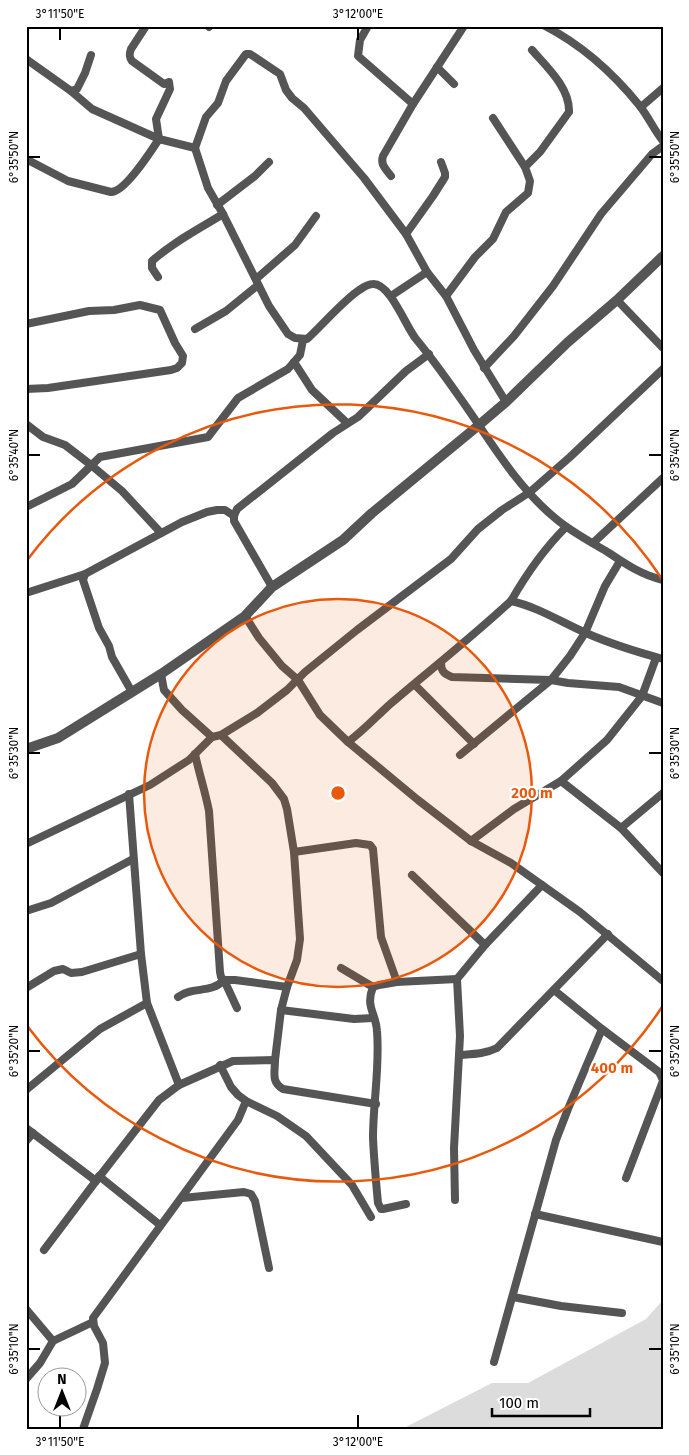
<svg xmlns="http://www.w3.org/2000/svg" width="689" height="1455" viewBox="0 0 689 1455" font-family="'Fira Sans',sans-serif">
  <rect width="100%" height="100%" fill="#fff"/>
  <!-- green -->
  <path fill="#dcdcdc" d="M 663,1300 L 663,1429 L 402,1429 L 492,1383 L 528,1383 L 646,1319 Z"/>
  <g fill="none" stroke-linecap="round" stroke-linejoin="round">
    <!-- minor -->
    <g stroke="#555" stroke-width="8">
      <path d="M 208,26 L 209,27"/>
      <path d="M 368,26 L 360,40 L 358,56 L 413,104"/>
      <path d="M 545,26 C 582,45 613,73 639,105 C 648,116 654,130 663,141"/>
      <path d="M 26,59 L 71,91 L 92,109 L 159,139 L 195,148 L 208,188 L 223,214 L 269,306 L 288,334 L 295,338 L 307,339 C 321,327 357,284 373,284 C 390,283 406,327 416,339 C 436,363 454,389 472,415 C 497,452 521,490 555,518 C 570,531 589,541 606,551 C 624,563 641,575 663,580"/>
      <path d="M 437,67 L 454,84"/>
      <path d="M 71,91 L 77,89 L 85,73 L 91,55"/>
      <path d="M 641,107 L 663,88"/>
      <path d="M 493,118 L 525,167"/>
      <path d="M 195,148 L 206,117 L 218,103 L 226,81 L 246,54 L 250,54 L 280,74 L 286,90 L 292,98 L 304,108 L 364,178 L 406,234"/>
      <path d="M 26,159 L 68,181 L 111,192 C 125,192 151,151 159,139 L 156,119 L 170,89 L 169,82 L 164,84 L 132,61 C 129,57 129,54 131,49 L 146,26"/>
      <path d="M 441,162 L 445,173 L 445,177 L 433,196 L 406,234 L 427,272 L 446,296 L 474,350 L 506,402"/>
      <path d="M 391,176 C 386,169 380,165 383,156 L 413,104 L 464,26"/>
      <path d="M 217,205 L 255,176 L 269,162"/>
      <path d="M 158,277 L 152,268 L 152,261 C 173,242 199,229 223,214"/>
      <path d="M 256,279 L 295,245 L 316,216"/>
      <path d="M 391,296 L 427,272"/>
      <path d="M 446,296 L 475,257 L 493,239 L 506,212 L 528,193 L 530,181 L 525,167 L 540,152 L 569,112 C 570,88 547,67 532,50"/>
      <path d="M 617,300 L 663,348"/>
      <path d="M 26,324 L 89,311 L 114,310 L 140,305 L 160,310 L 175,343 L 183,356 L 182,363 L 177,368 L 171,370 L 48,388 L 26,389"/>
      <path d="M 195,329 L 226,311 L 258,285"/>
      <path d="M 294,362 L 312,390 L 347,423"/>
      <path d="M 484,368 L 514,336 L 553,286 L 601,214 L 652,154 L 663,146"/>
      <path d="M 26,424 L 43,437 L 65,445 L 91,465 L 122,491 L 161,533"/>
      <path d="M 26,507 L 72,484 L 100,457 L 208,437 L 238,398 L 288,369 L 300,355 L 303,340"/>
      <path d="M 234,516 L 234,521 L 272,587"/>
      <path d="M 593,543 L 663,478"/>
      <path d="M 85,574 L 83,580 L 99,628 L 109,646 L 112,657 L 132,692"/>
      <path d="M 26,593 L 85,574 L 182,522 L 207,512 L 217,510 L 225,510 L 234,516 L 237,509 L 333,433 L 358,417 L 406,371 L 429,354"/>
      <path d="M 511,601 C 527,573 544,549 566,527"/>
      <path d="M 245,616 L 259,638 L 282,666 L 298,680 L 320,715 L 348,742 L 418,800 L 471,841 L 511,863 L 580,912 L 663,981"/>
      <path d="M 441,663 C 441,672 445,674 452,677 L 551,680 L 568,683 L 619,687 L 663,703"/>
      <path d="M 161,674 L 164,690 L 182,710 L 212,737 L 221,735 L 272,783 L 284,799 L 287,809 L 294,852 L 300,939 L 297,960 L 287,987 L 281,1010 L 275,1060"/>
      <path d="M 415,685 L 474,744"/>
      <path d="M 221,735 L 257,713 L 287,690 L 305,672 L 357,630 L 451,559 L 478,529 L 502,510 L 530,492 L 570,457 L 663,369"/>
      <path d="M 348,742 C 363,731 375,718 388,706 C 429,671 471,638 511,601 C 538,607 561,622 586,633 C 611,644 637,652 663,659"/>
      <path d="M 195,754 C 199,773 205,791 209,811 L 220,972 L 221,977 L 224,980 L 237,1008"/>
      <path d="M 460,755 L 551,680 L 570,656 L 585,633 L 605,586 L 620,561"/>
      <path d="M 561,781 L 621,828 L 663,873"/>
      <path d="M 129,794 L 141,954 L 147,1003 L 179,1085"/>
      <path d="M 621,828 L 663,793"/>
      <path d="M 471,841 L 514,809 L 561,781 L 607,740 L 642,696 L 656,658"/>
      <path d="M 26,844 L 150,785 L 189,760 L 212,737"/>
      <path d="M 294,852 L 356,843 L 370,845 L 373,849 L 381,937 L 397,982"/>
      <path d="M 412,875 L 485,945"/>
      <path d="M 26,911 L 51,903 L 133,859"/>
      <path d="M 341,968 L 373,987"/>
      <path d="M 26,988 L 54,971 L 63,969 L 71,973 L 82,972 L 141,954"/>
      <path d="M 178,997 C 193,986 211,994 224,980 L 235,980 L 287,987"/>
      <path d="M 281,1010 L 354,1019 L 373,1018"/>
      <path d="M 602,1029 L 659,1072 L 663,1080"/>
      <path d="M 459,1055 C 473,1054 485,1054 497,1048 L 608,934"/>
      <path d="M 220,1065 L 231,1087 L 238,1095 L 246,1101 L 277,1116 L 306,1136 L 352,1185 L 371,1217"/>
      <path d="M 26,1090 L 100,1029 L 147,1003"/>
      <path d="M 26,1128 L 96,1181"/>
      <path d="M 26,1141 L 33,1133"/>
      <path d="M 99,1176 L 160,1225"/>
      <path d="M 626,1178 L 663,1081"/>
      <path d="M 182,1198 L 244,1192 L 251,1194 L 255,1201 L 269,1268"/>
      <path d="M 455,1200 L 454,1148 L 460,1036 L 457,979 L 485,945 L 542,885"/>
      <path d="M 406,1204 L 383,1209 L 381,1209 L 378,1203 C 376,1182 374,1160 373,1138 C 373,1103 380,1067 377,1031 C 376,1013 365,1007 373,987 L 379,985 L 397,982 L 457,979"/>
      <path d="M 535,1214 L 663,1242"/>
      <path d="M 44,1250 L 96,1181 L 159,1100 L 179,1085 L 233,1061 L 275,1060 C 275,1073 271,1082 283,1089 L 376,1104"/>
      <path d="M 513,1297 L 561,1306 L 622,1313"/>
      <path d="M 26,1309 L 53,1341"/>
      <path d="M 494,1362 L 556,1140 L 568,1109 L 602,1029 L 554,990"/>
      <path d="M 26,1379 L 40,1363 L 53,1341 L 93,1322"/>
      <path d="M 83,1429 L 97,1389 L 105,1363 L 103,1343 L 94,1326 L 93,1318 L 238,1120 L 246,1101"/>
    </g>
    <!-- tertiary -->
    <path stroke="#555" stroke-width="10" d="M 26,749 L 58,738 L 161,674 L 245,616 L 272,587 L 343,540 L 372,513 L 479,425 L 506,402 L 568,342 L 617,300 L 663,256"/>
  </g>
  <!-- ticks -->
  <path fill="none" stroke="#000" stroke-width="2" d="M 60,28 L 60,40M 358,28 L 358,40M 28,157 L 40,157M 649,157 L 662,157M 28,455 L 40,455M 649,455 L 662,455M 28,753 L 40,753M 649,753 L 662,753M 28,1051 L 40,1051M 649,1051 L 662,1051M 28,1349 L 40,1349M 649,1349 L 662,1349M 60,1415 L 60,1428M 358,1415 L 358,1428"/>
  <!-- distance rings -->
  <circle cx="338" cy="793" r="194" fill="#e8590c" fill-opacity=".12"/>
  <g fill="none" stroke="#e8590c" stroke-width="2.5">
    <circle cx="338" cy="793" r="194"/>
    <path d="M662 1007A388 388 0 0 1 28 1027M28 559A388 388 0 0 1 662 579"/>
  </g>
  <circle cx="338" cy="793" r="8" fill="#e8590c" stroke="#fff" stroke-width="2.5"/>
  <g font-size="15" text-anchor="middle" font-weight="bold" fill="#e8590c" stroke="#fff" stroke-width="4.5" stroke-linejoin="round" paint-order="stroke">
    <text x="532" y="798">200 m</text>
    <text x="612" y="1073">400 m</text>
  </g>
  <!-- border -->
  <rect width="689" height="1455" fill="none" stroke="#ffffff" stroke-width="55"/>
  <!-- north arrow -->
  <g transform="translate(62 1392)"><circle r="24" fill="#ffffff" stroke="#999999"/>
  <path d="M0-4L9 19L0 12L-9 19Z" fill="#000000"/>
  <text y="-8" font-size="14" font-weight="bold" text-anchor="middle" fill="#000000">N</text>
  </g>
  <!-- scale -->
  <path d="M492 1408v8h98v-8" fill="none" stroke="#000000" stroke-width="2.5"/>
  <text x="499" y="1408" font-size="15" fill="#000000" stroke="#ffffff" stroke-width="4" paint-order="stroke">100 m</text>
  <rect x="28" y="28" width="634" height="1400" fill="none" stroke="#000" stroke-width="2"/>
  <g font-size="12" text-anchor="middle" fill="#000">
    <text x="60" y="18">3°11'50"E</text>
    <text x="358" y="18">3°12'00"E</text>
    <text transform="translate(14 157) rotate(-90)" y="4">6°35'50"N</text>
    <text transform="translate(675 157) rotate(-90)" y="4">6°35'50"N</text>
    <text transform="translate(14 455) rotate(-90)" y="4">6°35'40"N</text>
    <text transform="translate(675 455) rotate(-90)" y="4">6°35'40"N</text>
    <text transform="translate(14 753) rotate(-90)" y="4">6°35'30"N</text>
    <text transform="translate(675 753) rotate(-90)" y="4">6°35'30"N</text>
    <text transform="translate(14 1051) rotate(-90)" y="4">6°35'20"N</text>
    <text transform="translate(675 1051) rotate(-90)" y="4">6°35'20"N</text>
    <text transform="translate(14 1349) rotate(-90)" y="4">6°35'10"N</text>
    <text transform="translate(675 1349) rotate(-90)" y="4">6°35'10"N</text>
    <text x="60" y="1446">3°11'50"E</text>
    <text x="358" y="1446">3°12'00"E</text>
  </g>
</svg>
